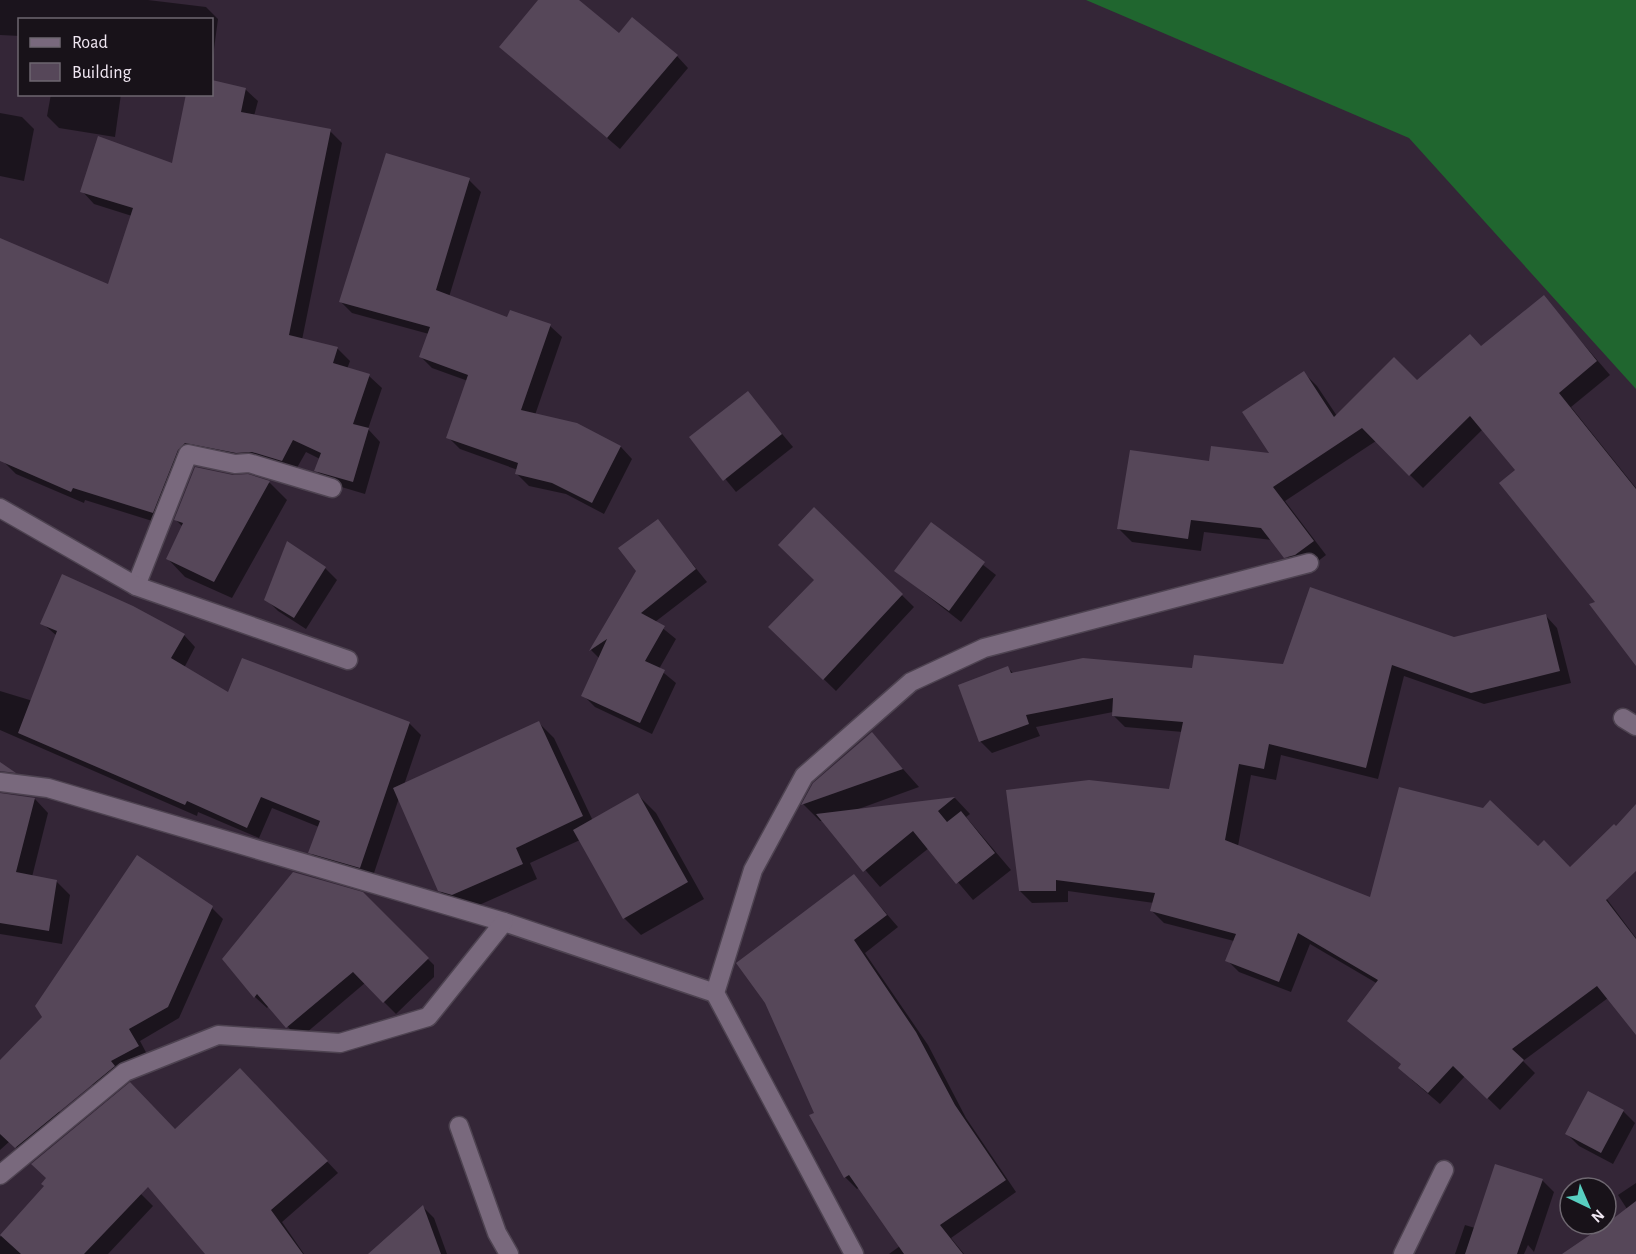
<svg xmlns="http://www.w3.org/2000/svg" width="1636" height="1254" viewBox="0 0 1636 1254" font-family="'Alegreya Sans',sans-serif">
  <rect width="100%" height="100%" fill="#342637"/>
  <!-- forest -->
  <path fill="#20662f" d="M 1086,0 L 1636,0 L 1636,389 L 1409,138 Z"/>
  <!-- shadow -->
  <g fill="#0007">
    <path d="M 0,0 L 148,0 L 206,7 L 218,19 L 212,64 L 212,20 L 20,20 L 20,36 L 0,35 Z"/>
    <path d="M 540,0 L 576,0 L 619,35 L 677,56 L 688,68 L 620,149 L 501,47 Z"/>
    <path d="M 212,82 L 245,89 L 258,101 L 254,116 L 330,131 L 342,143 L 302,340 L 338,349 L 350,361 L 347,369 L 369,376 L 382,388 L 368,429 L 380,442 L 365,494 L 328,483 L 316,470 L 320,459 L 306,452 L 294,473 L 198,455 L 165,525 L 85,500 L 84,503 L 16,474 L 4,462 L 0,397 L 0,258 L 109,286 L 132,216 L 94,204 L 82,191 L 173,165 L 212,94 Z"/>
    <path d="M 51,94 L 121,94 L 115,137 L 59,128 L 47,116 Z"/>
    <path d="M 0,113 L 22,117 L 34,129 L 24,181 L 0,176 Z"/>
    <path d="M 469,180 L 481,192 L 449,297 L 508,319 L 511,311 L 550,326 L 562,337 L 535,415 L 576,425 L 621,447 L 632,459 L 604,514 L 566,494 L 529,486 L 517,474 L 518,470 L 460,449 L 448,437 L 468,381 L 432,368 L 420,356 L 429,334 L 352,313 L 340,301 Z"/>
    <path d="M 1543,297 L 1610,375 L 1571,407 L 1636,488 L 1636,663 L 1518,470 L 1483,429 L 1423,488 L 1376,441 L 1285,501 L 1326,555 L 1309,568 L 1299,570 L 1272,540 L 1204,532 L 1201,551 L 1132,542 L 1119,529 L 1211,463 L 1272,454 L 1304,373 L 1317,386 L 1337,416 L 1417,382 L 1482,348 Z"/>
    <path d="M 748,393 L 793,447 L 736,492 L 691,437 Z"/>
    <path d="M 248,476 L 270,483 L 287,500 L 232,598 L 185,577 L 168,559 L 183,527 L 176,520 L 233,477 Z"/>
    <path d="M 814,509 L 914,607 L 836,691 L 770,627 L 816,580 Z"/>
    <path d="M 657,520 L 707,582 L 655,622 L 676,639 L 659,669 L 676,683 L 652,734 L 595,707 L 583,695 L 600,659 L 591,650 L 637,571 Z"/>
    <path d="M 931,524 L 996,575 L 961,622 L 896,571 Z"/>
    <path d="M 325,568 L 337,580 L 306,629 L 278,611 L 266,599 Z"/>
    <path d="M 1546,616 L 1557,628 L 1571,683 L 1484,704 L 1404,676 L 1378,779 L 1281,755 L 1276,780 L 1251,775 L 1238,846 L 1371,899 L 1538,848 L 1570,869 L 1588,874 L 1636,938 L 1636,1033 L 1608,998 L 1523,1061 L 1535,1073 L 1500,1110 L 1465,1076 L 1440,1104 L 1412,1080 L 1408,1068 L 1349,1021 L 1378,984 L 1310,944 L 1291,992 L 1239,972 L 1227,960 L 1234,941 L 1164,923 L 1152,911 L 1154,903 L 1068,891 L 1068,902 L 1032,903 L 1020,891 L 1171,790 L 1183,732 L 1125,727 L 1113,715 L 1113,712 L 1036,727 L 1040,736 L 992,753 L 980,741 L 1008,668 L 1014,674 L 1284,666 L 1454,639 Z"/>
    <path d="M 42,623 L 184,635 L 195,647 L 184,668 L 229,694 L 409,723 L 421,735 L 404,785 L 539,723 L 554,738 L 593,821 L 638,795 L 656,813 L 704,899 L 641,935 L 624,918 L 580,840 L 530,863 L 537,879 L 468,910 L 455,906 L 439,890 L 399,798 L 372,879 L 322,864 L 310,852 L 319,827 L 272,808 L 259,838 L 198,812 L 197,816 L 0,730 L 0,691 L 33,701 L 57,636 Z"/>
    <path d="M 872,734 L 919,787 L 853,811 L 955,798 L 970,814 L 966,817 L 1011,870 L 973,900 L 929,848 L 880,887 L 823,821 L 820,821 L 803,804 L 814,784 Z"/>
    <path d="M 0,795 L 35,799 L 48,813 L 32,877 L 56,881 L 70,895 L 62,944 L 0,934 Z"/>
    <path d="M 854,876 L 898,927 L 865,953 L 928,1045 L 966,1118 L 1016,1192 L 951,1238 L 964,1254 L 889,1254 L 900,1246 L 860,1187 L 857,1189 L 845,1177 L 815,1114 Z"/>
    <path d="M 362,894 L 434,965 L 434,977 L 396,1014 L 365,983 L 299,1039 L 269,1006 L 267,1008 L 255,997 L 224,959 Z"/>
    <path d="M 212,908 L 223,919 L 179,1018 L 140,1041 L 149,1058 L 103,1096 L 92,1084 L 37,1006 Z"/>
    <path d="M 5,1057 L 71,1123 L 28,1159 L 10,1141 L 0,1150 L 0,1062 Z"/>
    <path d="M 252,1082 L 338,1173 L 282,1222 L 304,1254 L 207,1254 L 175,1131 Z"/>
    <path d="M 1623,1111 L 1635,1123 L 1613,1164 L 1579,1146 L 1567,1134 Z"/>
    <path d="M 76,1129 L 153,1206 L 108,1254 L 0,1254 L 0,1237 L 46,1186 Z"/>
    <path d="M 1542,1180 L 1554,1192 L 1534,1252 L 1528,1245 L 1524,1254 L 1455,1254 L 1465,1225 L 1475,1228 Z"/>
    <path d="M 1636,1183 L 1636,1254 L 1583,1254 L 1627,1209 L 1618,1195 Z"/>
    <path d="M 423,1207 L 434,1218 L 447,1254 L 401,1254 Z"/>
  </g>
  <!-- building -->
  <g fill="#564759">
    <path d="M 538,0 L 579,0 L 619,33 L 632,17 L 678,55 L 607,138 L 499,47 Z"/>
    <path d="M 212,80 L 246,88 L 241,112 L 331,129 L 289,335 L 338,347 L 333,363 L 370,374 L 353,424 L 369,428 L 353,482 L 314,471 L 321,453 L 293,440 L 282,461 L 252,452 L 236,453 L 185,443 L 178,450 L 153,513 L 73,488 L 71,492 L 0,461 L 0,238 L 108,284 L 133,208 L 80,192 L 98,136 L 172,163 L 186,94 L 212,94 Z"/>
    <path d="M 386,153 L 470,178 L 436,290 L 507,317 L 510,310 L 551,324 L 521,410 L 577,423 L 621,446 L 592,503 L 552,483 L 515,474 L 518,463 L 446,438 L 468,375 L 419,357 L 430,327 L 339,302 Z"/>
    <path d="M 1544,295 L 1597,361 L 1559,393 L 1636,489 L 1636,666 L 1589,604 L 1595,602 L 1499,483 L 1515,470 L 1470,416 L 1409,476 L 1362,428 L 1273,487 L 1314,541 L 1295,555 L 1284,558 L 1261,528 L 1191,520 L 1188,539 L 1117,529 L 1130,450 L 1209,461 L 1211,446 L 1269,453 L 1242,412 L 1304,371 L 1334,417 L 1394,357 L 1417,380 L 1470,334 L 1481,346 Z"/>
    <path d="M 748,391 L 782,434 L 723,481 L 689,437 Z"/>
    <path d="M 195,467 L 233,475 L 248,474 L 270,481 L 214,582 L 166,559 L 183,523 L 174,520 Z"/>
    <path d="M 814,507 L 903,594 L 823,680 L 768,627 L 814,580 L 778,545 Z"/>
    <path d="M 658,519 L 696,569 L 641,613 L 665,626 L 645,661 L 665,670 L 640,723 L 581,696 L 607,639 L 589,651 L 636,571 L 618,548 Z"/>
    <path d="M 931,522 L 985,562 L 949,611 L 894,571 Z"/>
    <path d="M 287,541 L 326,567 L 294,618 L 264,600 Z"/>
    <path d="M 62,574 L 133,606 L 185,634 L 171,658 L 228,692 L 242,658 L 410,722 L 360,868 L 308,853 L 320,821 L 261,797 L 247,828 L 187,801 L 185,805 L 18,733 L 57,631 L 40,624 Z"/>
    <path d="M 1310,587 L 1454,637 L 1546,614 L 1560,671 L 1471,693 L 1392,665 L 1366,768 L 1269,744 L 1264,769 L 1239,764 L 1225,840 L 1370,897 L 1399,787 L 1483,808 L 1490,800 L 1538,846 L 1544,840 L 1570,867 L 1614,824 L 1616,826 L 1636,804 L 1636,871 L 1606,900 L 1636,939 L 1636,1035 L 1597,986 L 1512,1049 L 1524,1060 L 1487,1099 L 1453,1066 L 1428,1093 L 1398,1068 L 1401,1064 L 1347,1021 L 1378,980 L 1298,933 L 1279,982 L 1225,961 L 1236,934 L 1150,911 L 1155,893 L 1056,880 L 1056,891 L 1019,891 L 1006,790 L 1089,780 L 1169,789 L 1183,722 L 1112,716 L 1113,698 L 1026,715 L 1029,724 L 979,742 L 958,685 L 1008,666 L 1011,673 L 1083,658 L 1192,668 L 1194,655 L 1283,664 Z"/>
    <path d="M 539,721 L 583,816 L 516,848 L 523,864 L 452,895 L 438,891 L 393,788 Z"/>
    <path d="M 872,732 L 903,769 L 801,805 L 813,783 Z"/>
    <path d="M 0,762 L 16,773 L 0,771 Z"/>
    <path d="M 0,793 L 35,798 L 16,872 L 57,880 L 49,931 L 0,923 Z"/>
    <path d="M 638,793 L 688,882 L 623,919 L 573,830 Z"/>
    <path d="M 955,797 L 938,811 L 947,822 L 961,811 L 995,853 L 956,884 L 913,831 L 863,872 L 816,814 Z"/>
    <path d="M 137,855 L 213,906 L 168,1007 L 129,1029 L 139,1046 L 111,1061 L 115,1066 L 15,1148 L 0,1134 L 0,1060 L 42,1017 L 35,1006 Z"/>
    <path d="M 293,872 L 363,892 L 429,958 L 383,1003 L 353,972 L 286,1028 L 257,994 L 254,998 L 222,959 Z"/>
    <path d="M 854,874 L 887,915 L 854,940 L 916,1032 L 955,1105 L 1006,1180 L 940,1225 L 963,1254 L 904,1254 L 849,1175 L 844,1178 L 809,1115 L 814,1113 L 765,1003 L 736,963 Z"/>
    <path d="M 240,1068 L 328,1161 L 271,1210 L 303,1254 L 205,1254 L 148,1187 L 84,1254 L 21,1254 L 0,1235 L 44,1186 L 41,1184 L 46,1178 L 31,1164 L 130,1082 L 175,1129 Z"/>
    <path d="M 1588,1091 L 1624,1110 L 1601,1153 L 1565,1134 Z"/>
    <path d="M 1495,1164 L 1543,1179 L 1517,1254 L 1465,1254 Z"/>
    <path d="M 1636,1201 L 1636,1254 L 1562,1254 L 1606,1224 Z"/>
    <path d="M 423,1205 L 441,1254 L 368,1254 Z"/>
  </g>
  <g fill="none" stroke-linecap="round" stroke-linejoin="round">
    <defs>
      <path id="lane" d="M 136,586 L 188,454 L 235,464 L 249,463 L 332,488"/>
      <g id="street">
        <path d="M 0,508 L 136,586 L 348,660"/>
        <path d="M 1623,718 L 1636,726"/>
        <path d="M 0,782 L 48,788 L 504,922 L 715,993"/>
        <path d="M 459,1126 L 497,1233 L 509,1254"/>
        <path d="M 0,1175 L 125,1072 L 218,1035 L 340,1043 L 428,1017 L 504,922"/>
        <path d="M 854,1254 L 715,993 L 753,870 L 804,776 L 911,682 L 984,648 L 1309,563"/>
        <path d="M 1403,1254 L 1444,1170"/>
      </g>
    </defs>
    <!-- lane casing -->
    <use href="#lane" stroke="#4e4351" stroke-width="21"/>
    <!-- street casing -->
    <use href="#street" stroke="#4e4351" stroke-width="21"/>
    <!-- lane -->
    <use href="#lane" stroke="#79697d" stroke-width="18"/>
    <!-- street -->
    <use href="#street" stroke="#79697d" stroke-width="18"/>
  </g>
  <!-- legend -->
  <rect x="18" y="18" width="195" height="78" fill="#181219" stroke="#6e6770" stroke-width="1.5"/>
  <rect x="30" y="38" width="30" height="9" fill="#79697d" stroke="#6e6770" stroke-width="1.5"/>
  <text x="72" y="48" font-size="18" fill="#f0e7f2">Road</text>
  <rect x="30" y="63" width="30" height="18" fill="#564759" stroke="#6e6770" stroke-width="1.5"/>
  <text x="72" y="78" font-size="18" fill="#f0e7f2">Building</text>
  <!-- north arrow -->
  <g transform="translate(1588 1206) rotate(136)"><circle r="28" fill="#181219" stroke="#6e6770" stroke-width="1.5"/>
  <path d="M0-4.5L10 22L0 15L-10 22Z" fill="#58cec0"/>
  <text y="-9" font-size="16" font-weight="bold" text-anchor="middle" fill="#f0e7f2">N</text>
  </g>
</svg>
